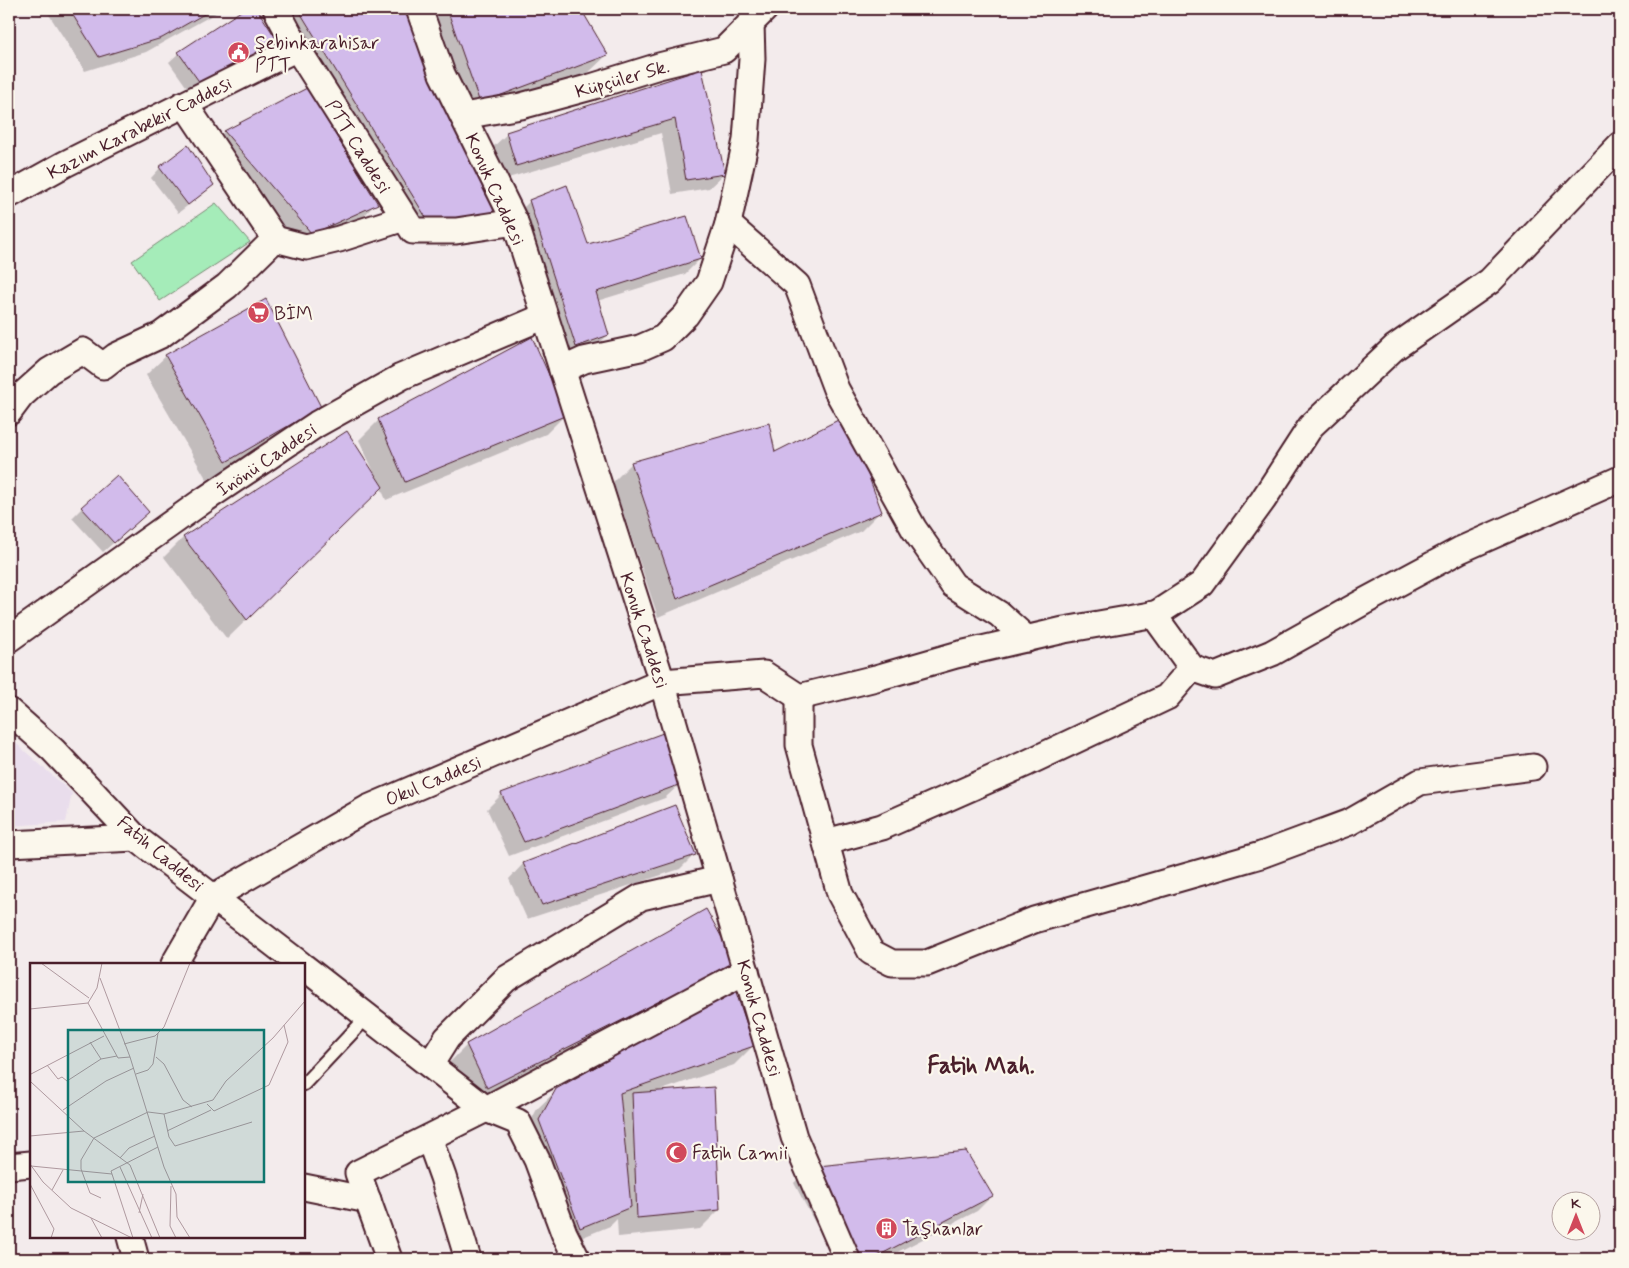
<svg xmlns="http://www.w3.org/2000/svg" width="1629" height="1268" viewBox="0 0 1629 1268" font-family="Mynerve,sans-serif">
  <rect width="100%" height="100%" fill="#f3ebec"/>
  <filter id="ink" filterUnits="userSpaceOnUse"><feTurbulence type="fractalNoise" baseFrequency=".02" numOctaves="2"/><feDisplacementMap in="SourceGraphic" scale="10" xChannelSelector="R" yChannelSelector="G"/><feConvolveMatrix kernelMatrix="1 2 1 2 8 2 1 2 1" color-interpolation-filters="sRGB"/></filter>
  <g filter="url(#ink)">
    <!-- built -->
    <path fill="#e9ddec" d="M 9,737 L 72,793 L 66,822 L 9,826 Z"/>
    <!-- green -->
    <path fill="#a5ecb9" stroke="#788672" d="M 216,203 L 250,242 L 160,301 L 132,261 Z"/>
    <!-- shadow -->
    <g fill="#0003">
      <path d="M 47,9 L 223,9 L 146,52 L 85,71 L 46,10 Z"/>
      <path d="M 247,9 L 256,9 L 280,45 L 193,96 L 169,62 L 179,53 Z"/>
      <path d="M 274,9 L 406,9 L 497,212 L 478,231 L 411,243 L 270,13 Z"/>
      <path d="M 428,9 L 545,9 L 548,17 L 564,9 L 579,9 L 607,55 L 587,74 L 461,122 Z"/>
      <path d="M 701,71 L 724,174 L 709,188 L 672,194 L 661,133 L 501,180 L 492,148 L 507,134 Z"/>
      <path d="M 307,90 L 376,203 L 362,218 L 297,248 L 210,146 L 224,132 Z"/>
      <path d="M 160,168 L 213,185 L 203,194 L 178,213 L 151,178 Z"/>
      <path d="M 530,201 L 588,245 L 700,259 L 685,274 L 597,301 L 608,335 L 593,349 L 561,361 L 515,216 Z"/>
      <path d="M 166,356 L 320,407 L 300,426 L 207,480 L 146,375 Z"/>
      <path d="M 565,415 L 546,434 L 386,500 L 381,488 L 227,639 L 164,557 L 183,538 L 347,433 L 372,473 L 374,472 L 359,440 L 379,420 Z"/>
      <path d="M 774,454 L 880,512 L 861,531 L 658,617 L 613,482 L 632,463 Z"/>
      <path d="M 82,508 L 138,521 L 103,552 L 72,518 Z"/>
      <path d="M 662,735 L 680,784 L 665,798 L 509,856 L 487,809 L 502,794 Z"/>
      <path d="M 674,806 L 695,854 L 680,869 L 527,919 L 509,879 L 523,864 Z"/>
      <path d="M 706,911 L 715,982 L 468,1106 L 448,1064 L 467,1045 Z"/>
      <path d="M 753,1046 L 734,1065 L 656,1092 L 719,1210 L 700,1229 L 618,1237 L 617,1219 L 610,1226 L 561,1246 L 521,1140 L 537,1109 L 557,1090 Z"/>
      <path d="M 808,1168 L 992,1196 L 977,1211 L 884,1259 L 834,1259 L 794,1183 Z"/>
    </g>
    <!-- building -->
    <g fill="#d2bbeb" stroke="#4a1f2b">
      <path d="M 69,9 L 213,9 L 162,38 L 99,57 Z"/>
      <path d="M 244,9 L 257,9 L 281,46 L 203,87 L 178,52 Z"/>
      <path d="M 298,9 L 407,9 L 499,213 L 430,224 Z"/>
      <path d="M 447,9 L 546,9 L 549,15 L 561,9 L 581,9 L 608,55 L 480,103 Z"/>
      <path d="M 702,69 L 725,174 L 686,180 L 675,119 L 516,166 L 506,132 Z"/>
      <path d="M 307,88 L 378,204 L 312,234 L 224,131 Z"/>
      <path d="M 188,145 L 214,185 L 188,205 L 159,167 Z"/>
      <path d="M 567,185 L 588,244 L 687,216 L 701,259 L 596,292 L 609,335 L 576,347 L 529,200 Z"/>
      <path d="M 266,299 L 321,407 L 226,462 L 165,355 Z"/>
      <path d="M 532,337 L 567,415 L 405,482 L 378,419 Z"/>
      <path d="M 846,416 L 882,512 L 677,599 L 631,462 L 769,423 L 775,452 Z"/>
      <path d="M 347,431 L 383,487 L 247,620 L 183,537 Z"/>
      <path d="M 117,475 L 149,512 L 114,543 L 81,507 Z"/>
      <path d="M 663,733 L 681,784 L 524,842 L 501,793 Z"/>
      <path d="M 675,805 L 696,855 L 542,905 L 523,863 Z"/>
      <path d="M 706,909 L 736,963 L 487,1088 L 466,1044 Z"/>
      <path d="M 735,989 L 754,1046 L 620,1093 L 631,1207 L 580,1228 L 539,1120 L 556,1089 Z"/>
      <path d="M 714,1087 L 720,1210 L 637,1218 L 632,1093 Z"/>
      <path d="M 966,1151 L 993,1196 L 872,1259 L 856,1259 L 808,1167 Z"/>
    </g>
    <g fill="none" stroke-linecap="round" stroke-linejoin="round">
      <defs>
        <path id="lane" d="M 304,1084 L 367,1017"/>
        <g id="street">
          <path d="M 276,9 L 297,48 L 413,231 L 456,231 L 515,222"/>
          <path d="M 419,9 L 442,74 L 515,222 L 662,682 L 794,1137 L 847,1259"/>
          <path d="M 463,116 L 521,106 L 591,87 L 659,66 L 724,50 L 765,9"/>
          <path d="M 9,195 L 65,164 L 297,48"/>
          <path d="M 728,224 L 797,285 L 836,389 L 914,529 L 953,585 L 999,614 L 1027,639"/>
          <path d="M 275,239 L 306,247 L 339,239 L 404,218"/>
          <path d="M 562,370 L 584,360 L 640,348 L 663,338 L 686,315 L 709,282 L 728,224 L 746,140 L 752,59 L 751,23"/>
          <path d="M 9,412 L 21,396 L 49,371 L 83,351 L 103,366 L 116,356 L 161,335 L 227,286 L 275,239 L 190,112 L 182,105"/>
          <path d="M 1153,614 L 1192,668 L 1215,676 L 1272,653 L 1367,600 L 1460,550 L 1620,479"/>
          <path d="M 9,639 L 204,500 L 317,424 L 401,377 L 545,316"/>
          <path d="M 799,697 L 799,745 L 840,894 L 871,952 L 892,963 L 927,963 L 1034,920 L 1261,855 L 1350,822 L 1420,782 L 1533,767"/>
          <path d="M 9,711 L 53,750 L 136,838 L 300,964"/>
          <path d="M 826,842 L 882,827 L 1027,763 L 1167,697 L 1192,668"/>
          <path d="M 9,844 L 136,838"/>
          <path d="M 174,964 L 213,897 L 368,808 L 662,682 L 764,674 L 799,697 L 876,678 L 956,655 L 1064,630 L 1156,614 L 1202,584 L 1263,500 L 1311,426 L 1394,348 L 1490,281 L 1620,145"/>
          <path d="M 304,967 L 486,1109 L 518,1122 L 537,1160 L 564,1233 L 577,1259"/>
          <path d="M 430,1065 L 447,1038 L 506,979 L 641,897 L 719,879"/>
          <path d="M 429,1138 L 443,1177 L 468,1259"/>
          <path d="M 9,1166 L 31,1164"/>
          <path d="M 304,1187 L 368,1200"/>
          <path d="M 130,1237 L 136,1259"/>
          <path d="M 389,1259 L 358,1173 L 486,1109 L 746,971"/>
        </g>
      </defs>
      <!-- lane casing -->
      <use href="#lane" stroke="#4a1f2b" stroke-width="16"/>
      <!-- street casing -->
      <use href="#street" stroke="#4a1f2b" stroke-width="29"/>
      <!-- lane -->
      <use href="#lane" stroke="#fbf7ec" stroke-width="12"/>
      <!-- street -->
      <use href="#street" stroke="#fbf7ec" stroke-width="25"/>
    </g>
  </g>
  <!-- icons -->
  <defs>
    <symbol id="civic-disc" viewBox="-11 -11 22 22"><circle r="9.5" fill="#d1495b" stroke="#fbf7ec"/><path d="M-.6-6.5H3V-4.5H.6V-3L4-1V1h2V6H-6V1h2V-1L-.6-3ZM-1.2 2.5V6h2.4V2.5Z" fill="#fff"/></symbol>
    <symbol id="supermarket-disc" viewBox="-11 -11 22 22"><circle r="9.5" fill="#d1495b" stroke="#fbf7ec"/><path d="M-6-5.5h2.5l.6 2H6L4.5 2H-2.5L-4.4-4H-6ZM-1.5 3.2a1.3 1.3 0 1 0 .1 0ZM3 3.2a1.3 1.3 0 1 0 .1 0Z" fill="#fff"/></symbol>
    <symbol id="mosque-disc" viewBox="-11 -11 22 22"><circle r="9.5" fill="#d1495b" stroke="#fbf7ec"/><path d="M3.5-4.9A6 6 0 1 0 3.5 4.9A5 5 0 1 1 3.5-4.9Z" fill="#fff"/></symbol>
    <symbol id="building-disc" viewBox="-11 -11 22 22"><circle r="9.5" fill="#d1495b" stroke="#fbf7ec"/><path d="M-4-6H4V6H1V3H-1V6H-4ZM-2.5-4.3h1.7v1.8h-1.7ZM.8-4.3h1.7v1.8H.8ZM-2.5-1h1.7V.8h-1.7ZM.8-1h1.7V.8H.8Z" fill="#fff"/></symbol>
  </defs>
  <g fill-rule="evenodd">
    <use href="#civic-disc" x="226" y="40" width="25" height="25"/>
    <use href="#supermarket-disc" x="246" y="300" width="25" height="25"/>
    <use href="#mosque-disc" x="664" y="1140" width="25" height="25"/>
    <use href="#building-disc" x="874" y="1216" width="25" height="25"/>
  </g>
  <g text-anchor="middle" stroke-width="4.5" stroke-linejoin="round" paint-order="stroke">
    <!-- poi labels -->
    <g font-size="19" fill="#4a1f2b" stroke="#fbf7ec" text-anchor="start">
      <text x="255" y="49">Şebinkarahisar<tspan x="255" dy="22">PTT</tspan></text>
      <text x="274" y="320">BİM</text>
      <text x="692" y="1159">Fatih Camii</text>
      <text x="902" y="1235">Taşhanlar</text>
    </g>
    <!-- street labels -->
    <g font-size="19" fill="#4a1f2b" stroke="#fbf7ec">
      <text transform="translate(622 78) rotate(-16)" y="7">Küpçüler Sk.</text>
      <text transform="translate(139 127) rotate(-27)" y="7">Kazım Karabekir Caddesi</text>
      <text transform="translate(359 146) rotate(58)" y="7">PTT Caddesi</text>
      <text transform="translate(496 189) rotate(66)" y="7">Konuk Caddesi</text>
      <text transform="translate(266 459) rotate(-34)" y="7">İnönü Caddesi</text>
      <text transform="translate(645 630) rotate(72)" y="7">Konuk Caddesi</text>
      <text transform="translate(433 780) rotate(-23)" y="7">Okul Caddesi</text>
      <text transform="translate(161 853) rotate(40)" y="7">Fatih Caddesi</text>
      <text transform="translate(760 1018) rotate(74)" y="7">Konuk Caddesi</text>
    </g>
    <!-- district labels -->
    <g font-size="24" font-weight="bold" fill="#4a1f2b" stroke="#fbf7ec">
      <text x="981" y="1073">Fatih Mah.</text>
    </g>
  </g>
  <!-- overview -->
  <g transform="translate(30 963)">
    <rect width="275" height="275" fill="#f3ebec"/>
    <path fill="none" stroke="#af999f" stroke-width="1" d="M 11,0 L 59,35M 70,15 L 100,94 L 134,204 L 146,231 L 147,254 L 160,275M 0,33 L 0,126M 58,40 L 88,95 L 100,94M 0,46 L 58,40 L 67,25 L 72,0M 94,81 L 125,73 L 134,64 L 160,0M 126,94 L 134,101 L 153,137 L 162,144M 71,96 L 87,93M 17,102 L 28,116 L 32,114 L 37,118 L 71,96 L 60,79M 1,111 L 74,73M 106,111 L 118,107 L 123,101 L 128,70M 1,119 L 54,168 L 100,202 L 130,275M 177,141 L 184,148 L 239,122 L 258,79 L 254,62M 33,147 L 76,118 L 104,105M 134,151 L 139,174 L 145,183 L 222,159M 137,168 L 181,147M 0,173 L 54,168M 90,195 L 99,185 L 125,173M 0,201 L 13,219 L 41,245 L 102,275M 1,203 L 82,211M 90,204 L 122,275M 0,221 L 24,266 L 21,275M 141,223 L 140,263 L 146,275M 22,227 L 33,207M 71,235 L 60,230 L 51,206 L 51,197 L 64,175 L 118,149 L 134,151 L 183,137 L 196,118 L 243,75 L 275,38M 109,250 L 113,231M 61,255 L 72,275M 103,275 L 81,208 L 128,184"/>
    <path fill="#0f766e" fill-opacity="0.15" stroke="#0f766e" stroke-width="2.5" d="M 38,67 L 234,67 L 234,219 L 38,219 Z"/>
    <rect width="275" height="275" fill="none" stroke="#4a1f2b" stroke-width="2.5"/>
  </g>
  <!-- margin -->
  <rect width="1629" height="1268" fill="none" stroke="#fbf7ec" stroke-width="30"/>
  <rect x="15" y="15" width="1599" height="1238" fill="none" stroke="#4a1f2b" stroke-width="2" filter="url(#ink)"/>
  <!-- north arrow -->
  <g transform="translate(1576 1216)"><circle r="24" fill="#fbf7ec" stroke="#b4a19f"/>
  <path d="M0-4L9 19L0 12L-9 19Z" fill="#d1495b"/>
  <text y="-8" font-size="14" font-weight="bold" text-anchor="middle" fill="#4a1f2b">K</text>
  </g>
</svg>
